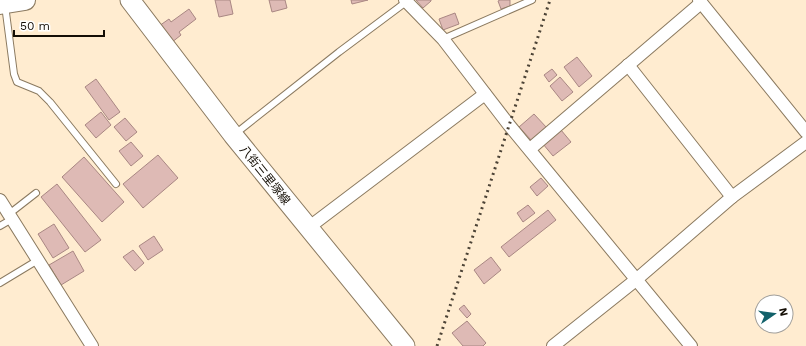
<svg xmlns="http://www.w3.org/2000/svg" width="806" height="346" viewBox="0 0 806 346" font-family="'Work Sans','Noto Sans JP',sans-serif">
  <rect width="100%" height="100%" fill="#ffecd0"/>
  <!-- building -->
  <g fill="#debab5" stroke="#a98783">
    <path d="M 215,0 L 230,0 L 233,14 L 219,17 Z"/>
    <path d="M 269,0 L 285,0 L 287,8 L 272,12 Z"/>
    <path d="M 351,0 L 368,0 L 352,4 Z"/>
    <path d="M 416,0 L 431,0 L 431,1 L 423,8 Z"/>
    <path d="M 500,0 L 510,0 L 510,6 L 501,9 L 498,1 Z"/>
    <path d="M 189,9 L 196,19 L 179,32 L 181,35 L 171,43 L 159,26 L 169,19 L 171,22 Z"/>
    <path d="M 455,13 L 459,24 L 443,30 L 439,19 Z"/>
    <path d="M 577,57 L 592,76 L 579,87 L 564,67 Z"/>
    <path d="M 552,69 L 557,75 L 549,82 L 544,75 Z"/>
    <path d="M 560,77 L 573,92 L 562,101 L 550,86 Z"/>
    <path d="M 96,79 L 120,112 L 109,120 L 85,87 Z"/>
    <path d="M 101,112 L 111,125 L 96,138 L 85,125 Z"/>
    <path d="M 534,114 L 547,128 L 532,141 L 519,127 Z"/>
    <path d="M 125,118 L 137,132 L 126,141 L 114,127 Z"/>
    <path d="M 561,130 L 571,142 L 553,156 L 543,144 Z"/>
    <path d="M 131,142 L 143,156 L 131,166 L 119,151 Z"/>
    <path d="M 158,155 L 178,178 L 143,208 L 123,184 Z"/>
    <path d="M 84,157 L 124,202 L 102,222 L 62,177 Z"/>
    <path d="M 541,178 L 548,186 L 537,196 L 530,187 Z"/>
    <path d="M 57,184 L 101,240 L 85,252 L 41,197 Z"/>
    <path d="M 528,205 L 535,213 L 523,222 L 517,213 Z"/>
    <path d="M 548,210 L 556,220 L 509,257 L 501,247 Z"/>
    <path d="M 54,224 L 69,248 L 53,258 L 38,234 Z"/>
    <path d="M 154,236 L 163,250 L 148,260 L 139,246 Z"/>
    <path d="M 133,250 L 144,263 L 135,271 L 123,257 Z"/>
    <path d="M 73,251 L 84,271 L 61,285 L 49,265 Z"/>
    <path d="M 491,257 L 501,270 L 484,284 L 474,270 Z"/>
    <path d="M 464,305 L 471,314 L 467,318 L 459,309 Z"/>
    <path d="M 467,321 L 486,343 L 483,346 L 463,346 L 452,333 Z"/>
  </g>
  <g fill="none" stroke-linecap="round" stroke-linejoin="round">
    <defs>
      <g id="service">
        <path d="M 5,5 L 14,74 L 17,82 L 39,91 L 50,102 L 116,184"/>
        <path d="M 443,39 L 532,0"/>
        <path d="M 235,134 L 339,52 L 406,2"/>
        <path d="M 9,214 L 36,193"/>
        <path d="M 0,226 L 12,219"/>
        <path d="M 0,283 L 38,260"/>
      </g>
      <g id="minor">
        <path d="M 405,0 L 443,39 L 509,125 L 691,346"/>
        <path d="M 699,0 L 806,132"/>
        <path d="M 628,65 L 732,197"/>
        <path d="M 530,149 L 701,3"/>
        <path d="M 0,200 L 92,346"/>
        <path d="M 308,228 L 485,94"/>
        <path d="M 553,346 L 637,279 L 732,197 L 806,142"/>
      </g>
      <path id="primary" d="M 130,0 L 233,135 L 405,346"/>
      <path id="trunk" d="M 0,4 L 25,0"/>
    </defs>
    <!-- service casing -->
    <use href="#service" stroke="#8b7a60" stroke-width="8"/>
    <!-- minor casing -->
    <use href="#minor" stroke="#8b7a60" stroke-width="14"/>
    <!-- primary casing -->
    <use href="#primary" stroke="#8b7a60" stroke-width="21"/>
    <!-- trunk casing -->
    <use href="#trunk" stroke="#8b7a60" stroke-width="22"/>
    <!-- service -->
    <use href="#service" stroke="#fff" stroke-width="6"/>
    <!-- minor -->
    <use href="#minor" stroke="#fff" stroke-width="12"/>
    <!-- primary -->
    <use href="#primary" stroke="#fff" stroke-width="19"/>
    <!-- trunk -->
    <use href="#trunk" stroke="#fff" stroke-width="20"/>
    <!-- rail -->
    <path stroke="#4c4336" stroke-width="3" stroke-dasharray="2 4" stroke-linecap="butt" d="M 437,346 L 550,0"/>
  </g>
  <g text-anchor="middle" stroke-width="3.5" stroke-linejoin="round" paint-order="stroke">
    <!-- street labels -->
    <g font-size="12" fill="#140e05" stroke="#fff">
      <text transform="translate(265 175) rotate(51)" y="4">八街三里塚線</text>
    </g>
  </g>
  <!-- north arrow -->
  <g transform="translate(774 314) rotate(77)"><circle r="19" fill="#ffffff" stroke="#a19f9b"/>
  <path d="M0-3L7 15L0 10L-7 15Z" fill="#12616a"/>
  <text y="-6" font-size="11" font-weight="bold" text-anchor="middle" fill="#140e05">N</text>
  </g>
  <!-- scale -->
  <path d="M14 30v6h90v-6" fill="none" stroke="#140e05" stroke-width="2"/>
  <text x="20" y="30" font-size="12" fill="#140e05" stroke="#ffffff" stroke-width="3" paint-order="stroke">50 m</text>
</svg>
